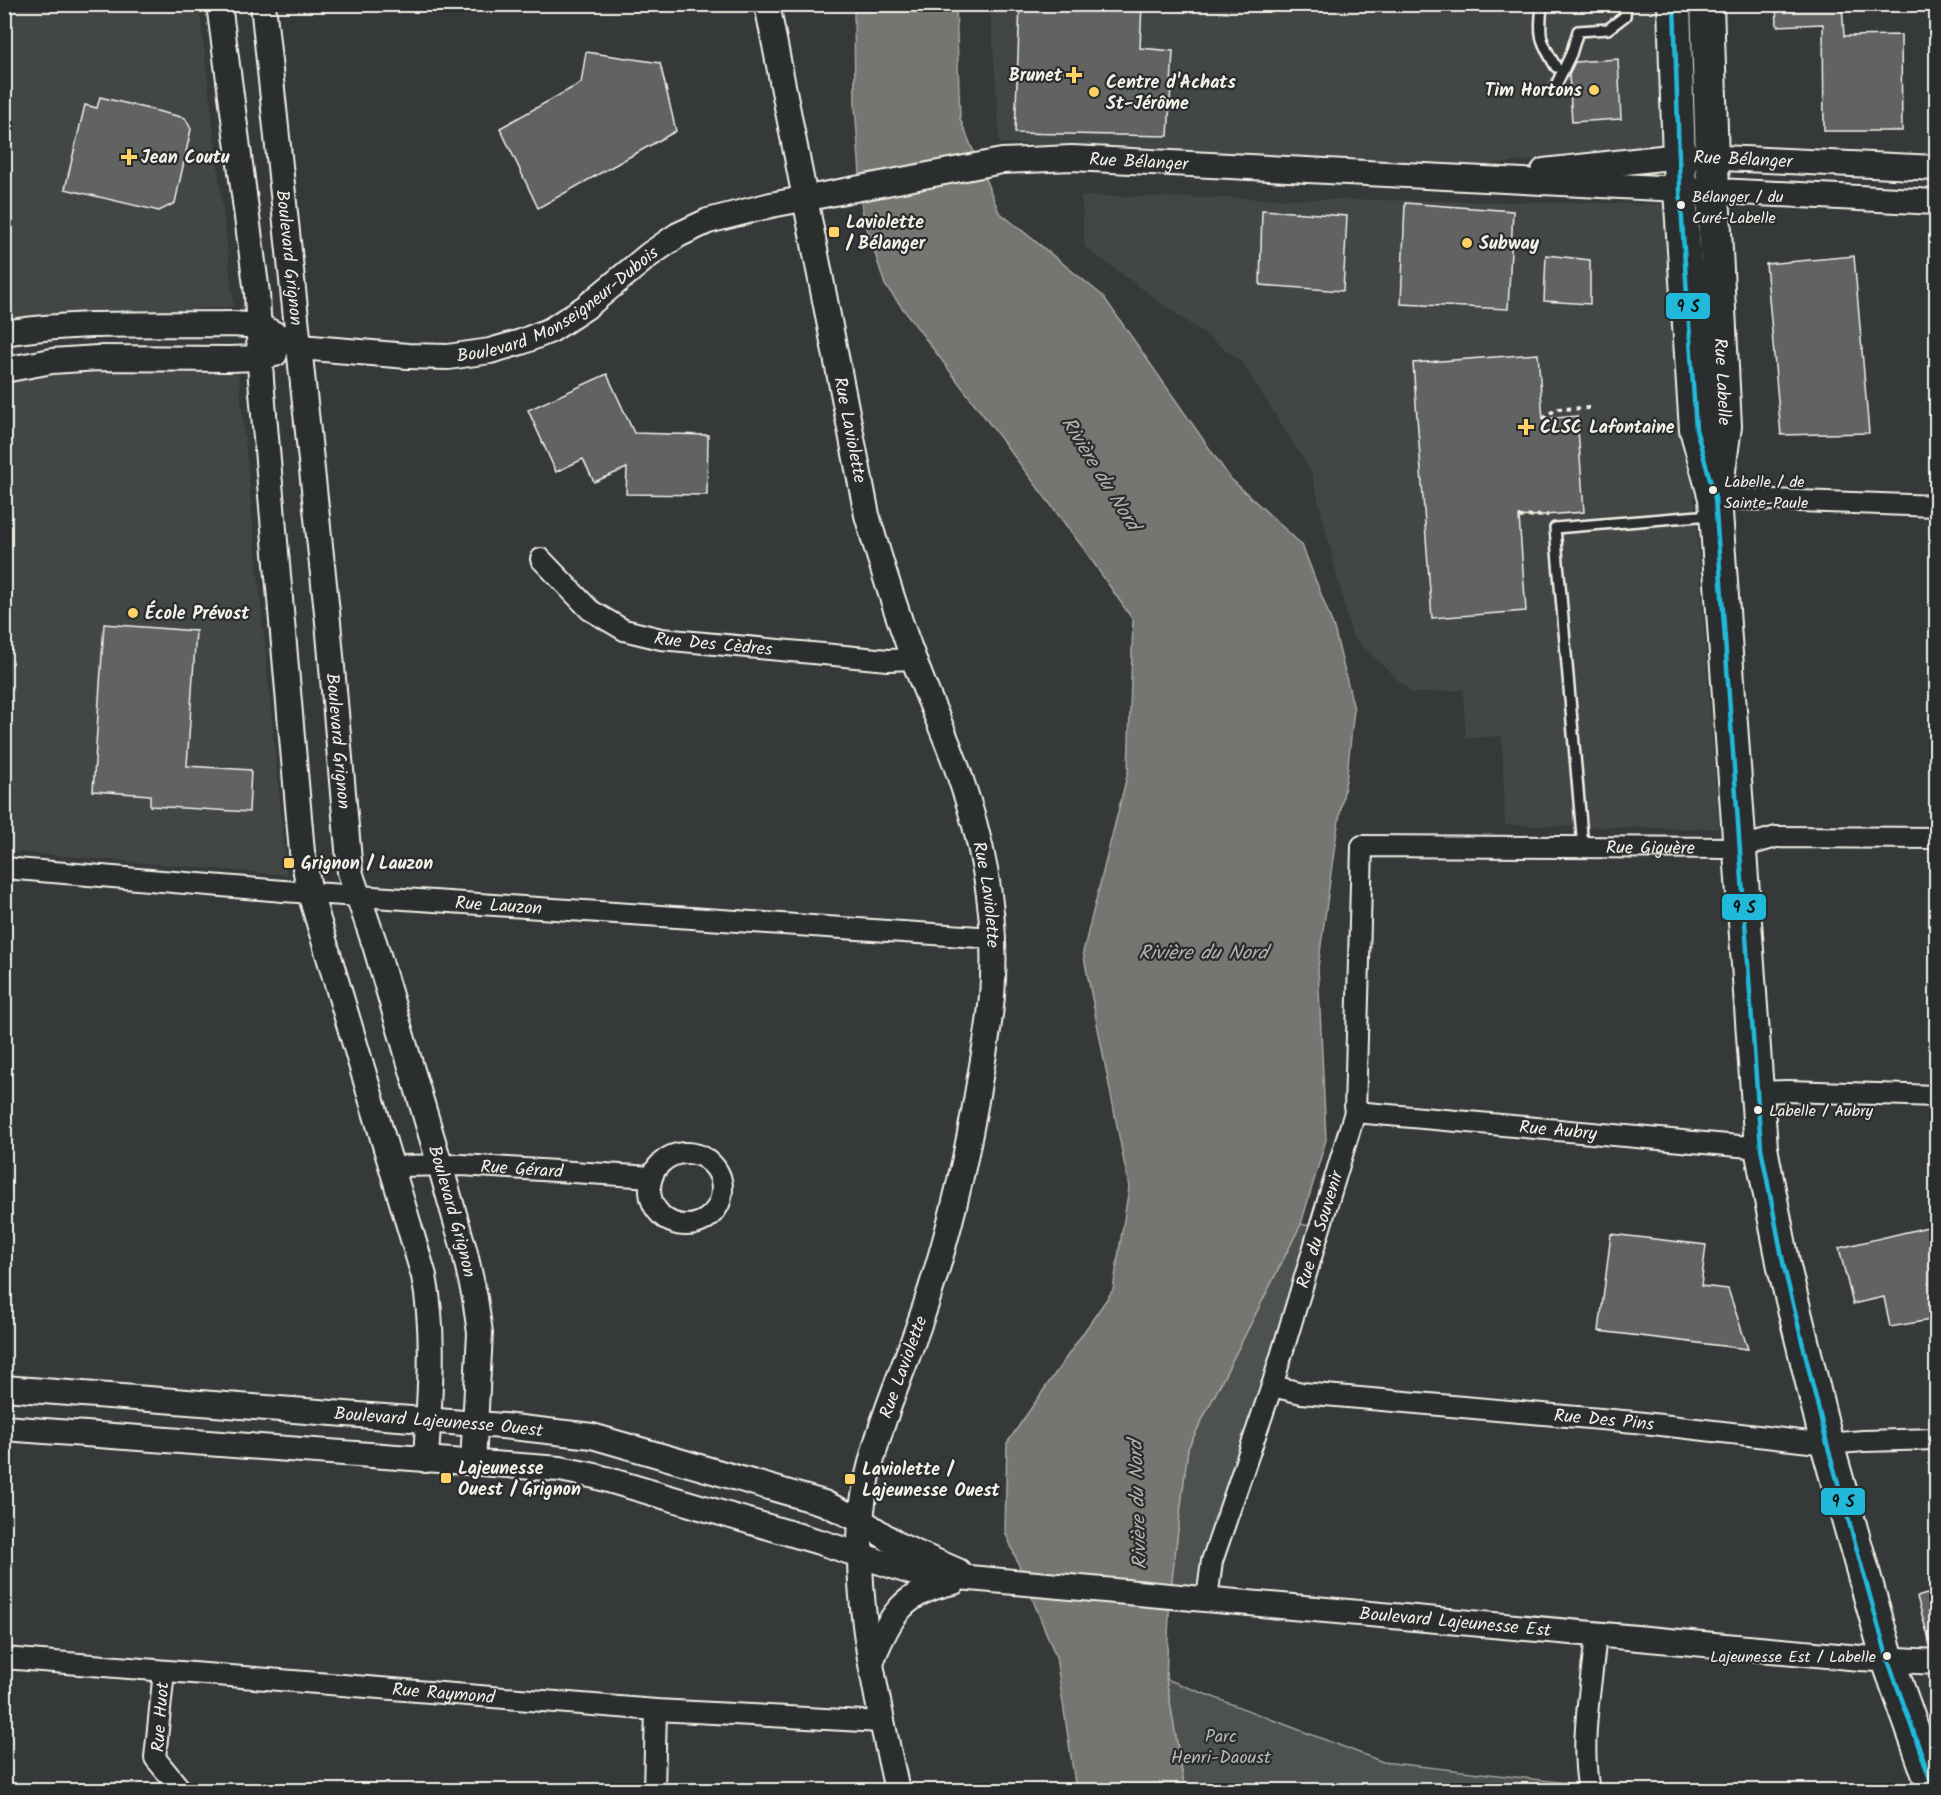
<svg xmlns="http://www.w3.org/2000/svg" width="1941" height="1795" viewBox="0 0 1941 1795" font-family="Kalam,sans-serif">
  <rect width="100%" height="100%" fill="#363939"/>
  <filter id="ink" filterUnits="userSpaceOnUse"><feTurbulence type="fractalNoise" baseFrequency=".0167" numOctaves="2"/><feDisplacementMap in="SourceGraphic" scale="12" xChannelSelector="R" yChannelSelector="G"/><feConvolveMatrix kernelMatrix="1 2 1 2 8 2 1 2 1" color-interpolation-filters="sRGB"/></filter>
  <g filter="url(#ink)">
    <!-- built -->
    <g fill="#434645">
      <path d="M 5,5 L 199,5 L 234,306 L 5,323 Z"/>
      <path d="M 990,5 L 1658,5 L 1665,147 L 1473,166 L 1000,143 Z"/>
      <path d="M 1081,196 L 1670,204 L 1695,507 L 1719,829 L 1505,825 L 1502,736 L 1466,738 L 1463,690 L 1412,693 L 1352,636 L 1311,471 L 1241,361 L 1085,247 Z"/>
      <path d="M 238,368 L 287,875 L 5,851 L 5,374 L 21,370 Z"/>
    </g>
    <!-- green -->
    <g fill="#4e514f" stroke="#a1a19c" stroke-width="1.5">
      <path d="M 1301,1224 L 1320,1228 L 1207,1599 L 1170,1595 L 1188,1448 Z"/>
      <path d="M 1166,1679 L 1383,1762 L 1577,1784 L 1579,1790 L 1185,1790 Z"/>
    </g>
    <!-- water -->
    <path fill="#757572" stroke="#a8a7a1" stroke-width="1.5" d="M 854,5 L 956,5 L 960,119 L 999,212 L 1103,296 L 1230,478 L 1302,545 L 1334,628 L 1354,709 L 1347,774 L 1336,837 L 1318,967 L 1326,1140 L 1301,1224 L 1188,1448 L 1170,1595 L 1166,1679 L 1185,1790 L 1076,1790 L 1056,1657 L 1005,1531 L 1007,1443 L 1113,1290 L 1129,1187 L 1083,952 L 1128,772 L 1133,620 L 1084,549 L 885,285 L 863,215 L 855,105 Z"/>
    <!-- building -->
    <g fill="#616362" stroke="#f4f1e8" stroke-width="1.5">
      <path d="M 1020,4 L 1142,4 L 1140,48 L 1173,51 L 1168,136 L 1015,133 Z"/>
      <path d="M 1776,4 L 1842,4 L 1844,36 L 1901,35 L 1902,131 L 1824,131 L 1823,24 L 1777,26 Z"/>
      <path d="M 586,52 L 660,63 L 676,131 L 538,208 L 500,128 L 581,83 Z"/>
      <path d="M 1618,59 L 1621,119 L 1572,122 L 1569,74 L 1575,62 Z"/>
      <path d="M 100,97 L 185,118 L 191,129 L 175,203 L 159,211 L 65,189 L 85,105 L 97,108 Z"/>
      <path d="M 1405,203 L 1513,211 L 1508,309 L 1401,304 Z"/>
      <path d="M 1262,210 L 1347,216 L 1343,291 L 1260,285 Z"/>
      <path d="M 1546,255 L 1590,260 L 1590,304 L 1544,301 Z"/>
      <path d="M 1854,256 L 1869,433 L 1781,435 L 1766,264 Z"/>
      <path d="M 1538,354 L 1543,419 L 1577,416 L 1584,512 L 1519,517 L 1526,611 L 1432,618 L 1413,363 Z"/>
      <path d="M 607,374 L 634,433 L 708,435 L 707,495 L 626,494 L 627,468 L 594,482 L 583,459 L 556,472 L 528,410 Z"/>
      <path d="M 104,624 L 196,631 L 187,766 L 251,770 L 249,812 L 150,806 L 150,795 L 93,791 Z"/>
      <path d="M 1936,1225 L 1936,1319 L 1890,1327 L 1884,1297 L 1853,1304 L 1839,1248 Z"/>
      <path d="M 1611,1234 L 1706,1245 L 1701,1286 L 1728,1289 L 1748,1349 L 1599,1331 Z"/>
      <path d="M 1936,1591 L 1936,1648 L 1931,1647 L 1917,1597 Z"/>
    </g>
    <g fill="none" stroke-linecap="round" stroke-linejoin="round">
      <defs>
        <g id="service">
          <path d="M 1542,4 C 1539,37 1539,38 1556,67"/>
          <path d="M 1556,85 L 1571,54 L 1578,31 L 1608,29 L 1625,16 L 1626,4"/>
          <path d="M 1583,847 L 1555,528 L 1711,515"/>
        </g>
        <g id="minor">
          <path d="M 1715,498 L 1936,506"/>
          <path id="s1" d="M 541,559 L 590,610 L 624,630 L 661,639 L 888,660 L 914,659"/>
          <path id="s2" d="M 4,868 L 283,891 L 994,938"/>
          <path d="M 1755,1092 L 1789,1091 L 1936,1096"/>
          <path id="s3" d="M 1355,1112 L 1761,1148"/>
          <circle cx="686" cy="1189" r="36"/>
          <path id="s4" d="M 393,1166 L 462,1165 L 652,1177"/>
          <path id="s5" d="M 1272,1386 L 1302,1393 L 1635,1422 L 1827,1444 L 1864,1441 L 1936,1439"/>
          <path id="s6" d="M 1207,1599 L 1212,1561 L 1272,1386 L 1355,1112 L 1362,846 L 1739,848 L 1776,837 L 1936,838"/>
          <path id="s7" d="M 4,1658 L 656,1710 L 882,1722"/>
          <path d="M 164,1671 L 155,1758 L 181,1790"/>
          <path d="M 654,1790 L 656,1710"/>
          <path d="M 1589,1790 C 1579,1740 1592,1684 1596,1633"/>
        </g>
        <g id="tertiary">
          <path d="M 219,4 L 257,293 L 261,380 L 302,852 L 310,893 L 424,1276 C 436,1337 429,1398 426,1460"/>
          <path id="s8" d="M 263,4 L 328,622 L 350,872 L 375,945 L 440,1165 L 464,1249 L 475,1298 L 480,1333 L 473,1463"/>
          <path id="s9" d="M 767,4 L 867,515 C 881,564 896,612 914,660 C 928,699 947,737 960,777 C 982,840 996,911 993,978 C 992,1013 985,1048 979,1083 C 967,1157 950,1230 927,1301 C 907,1364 877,1424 865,1490 C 848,1582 877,1699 897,1790"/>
          <path id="s10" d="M 1544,171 L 1679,156 L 1936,168"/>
          <path id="s11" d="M 4,333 C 80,321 157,325 233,324 L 259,326 L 300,347 L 408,356 L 448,357 L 490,351 L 521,342 L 551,330 L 586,307 L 649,255 L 678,235 L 708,221 L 771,205 L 1002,161 L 1072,158 L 1936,202"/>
          <path d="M 4,370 L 52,361 L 98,358 L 228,359 L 260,358 L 275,354"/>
          <path id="s12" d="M 4,1388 L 503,1426 L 592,1436 L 824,1503 L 862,1521 L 898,1545 L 958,1571"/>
          <path id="s13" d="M 4,1428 L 560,1469 L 595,1476 L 823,1543 L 914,1573 L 1860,1658 L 1936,1662"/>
          <path d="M 872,1660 C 890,1615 904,1591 954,1582"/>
        </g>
        <g id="primary">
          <path d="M 1674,4 L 1680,190 L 1696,429 L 1715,498 L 1761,1148 L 1784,1267 L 1827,1444 L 1888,1660 L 1934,1790"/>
          <path id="s14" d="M 1707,4 L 1713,192 L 1725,426 L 1717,485"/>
        </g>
      </defs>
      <!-- service casing -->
      <use href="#service" stroke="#f4f1e8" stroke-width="14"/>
      <!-- minor casing -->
      <use href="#minor" stroke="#f4f1e8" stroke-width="24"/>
      <!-- tertiary casing -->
      <use href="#tertiary" stroke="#f4f1e8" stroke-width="28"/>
      <!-- primary casing -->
      <use href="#primary" stroke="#f4f1e8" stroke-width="36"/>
      <!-- path -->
      <g stroke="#f4f1e8" stroke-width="4" stroke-dasharray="4.5 4.5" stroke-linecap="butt">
        <path d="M 1543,419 L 1556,409 L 1591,408"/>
        <path d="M 1519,517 L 1548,515"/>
      </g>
      <!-- service -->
      <use href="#service" stroke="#2a2d2e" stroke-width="9"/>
      <!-- minor -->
      <use href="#minor" stroke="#2a2d2e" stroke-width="20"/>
      <!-- tertiary -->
      <use href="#tertiary" stroke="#2a2d2e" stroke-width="24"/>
      <!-- primary -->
      <use href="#primary" stroke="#2a2d2e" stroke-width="32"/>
      <defs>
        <path id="bus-1" d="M 1674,4 L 1680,190 L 1696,429 L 1715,498 L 1761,1148 L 1784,1267 L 1827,1444 L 1888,1660 L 1934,1790"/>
      </defs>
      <!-- bus-1 casing -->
      <use href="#bus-1" stroke="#2a2d2e" stroke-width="9"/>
      <!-- bus-1 -->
      <use href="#bus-1" stroke="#20b9da" stroke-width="4.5"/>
    </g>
  </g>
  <!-- markers -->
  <g fill="#ffd166" stroke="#2a2d2e" stroke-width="2">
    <path d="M1071 66h6v6h6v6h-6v6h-6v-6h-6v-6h6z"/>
    <circle cx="1594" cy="90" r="6"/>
    <circle cx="1094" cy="92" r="6"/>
    <path d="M126 148h6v6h6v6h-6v6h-6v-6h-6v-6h6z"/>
    <rect x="828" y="226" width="12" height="12" rx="3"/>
    <circle cx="1467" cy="243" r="6"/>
    <path d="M1523 418h6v6h6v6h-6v6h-6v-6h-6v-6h6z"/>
    <circle cx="133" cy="613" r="6"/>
    <rect x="283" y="857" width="12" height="12" rx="3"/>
    <rect x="440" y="1472" width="12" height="12" rx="3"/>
    <rect x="844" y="1473" width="12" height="12" rx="3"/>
  </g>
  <g fill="#f4f1e8" stroke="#2a2d2e" stroke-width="2">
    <circle cx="1681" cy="205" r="5"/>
    <circle cx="1713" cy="490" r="5"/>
    <circle cx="1758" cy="1110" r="5"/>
    <circle cx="1887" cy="1656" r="5"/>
  </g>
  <g text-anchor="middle" stroke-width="4.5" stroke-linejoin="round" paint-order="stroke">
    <!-- bus labels -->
    <g font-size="16" fill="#f4f1e8" stroke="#2a2d2e" text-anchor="start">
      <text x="1692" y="202">Bélanger / du<tspan x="1692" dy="21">Curé-Labelle</tspan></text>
      <text x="1724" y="487">Labelle / de<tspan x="1724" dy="21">Sainte-Paule</tspan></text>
      <text x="1769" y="1116">Labelle / Aubry</text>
      <text x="1876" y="1662" text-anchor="end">Lajeunesse Est / Labelle</text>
    </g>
    <!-- poi labels -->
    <g font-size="18" font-weight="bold" fill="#f4f1e8" stroke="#2a2d2e" text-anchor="start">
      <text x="1062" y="81" text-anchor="end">Brunet</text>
      <text x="1106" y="88">Centre d'Achats<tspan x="1106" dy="21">St-Jérôme</tspan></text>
      <text x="1582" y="96" text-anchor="end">Tim Hortons</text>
      <text x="141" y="163">Jean Coutu</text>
      <text x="846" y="228">Laviolette<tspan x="846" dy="21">/ Bélanger</tspan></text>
      <text x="1479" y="249">Subway</text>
      <text x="1540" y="433">CLSC Lafontaine</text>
      <text x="145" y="619">École Prévost</text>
      <text x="301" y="869">Grignon / Lauzon</text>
      <text x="458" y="1474">Lajeunesse<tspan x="458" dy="21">Ouest / Grignon</tspan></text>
      <text x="862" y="1475">Laviolette /<tspan x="862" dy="21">Lajeunesse Ouest</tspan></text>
    </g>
    <!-- street labels -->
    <g font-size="18" fill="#f4f1e8" stroke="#2a2d2e">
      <text dy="6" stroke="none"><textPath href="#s10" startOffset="200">Rue Bélanger</textPath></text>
      <text dy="6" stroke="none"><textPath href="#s11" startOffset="1186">Rue Bélanger</textPath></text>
      <text dy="6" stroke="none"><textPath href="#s8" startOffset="255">Boulevard Grignon</textPath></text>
      <text dy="6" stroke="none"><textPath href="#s11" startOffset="574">Boulevard Monseigneur-Dubois</textPath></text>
      <text dy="6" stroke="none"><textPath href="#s14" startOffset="378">Rue Labelle</textPath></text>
      <text dy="6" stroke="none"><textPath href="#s9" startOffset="434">Rue Laviolette</textPath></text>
      <text dy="6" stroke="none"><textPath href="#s1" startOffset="201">Rue Des Cèdres</textPath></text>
      <text dy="6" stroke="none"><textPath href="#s8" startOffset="741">Boulevard Grignon</textPath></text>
      <text dy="6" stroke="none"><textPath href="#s6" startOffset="1064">Rue Giguère</textPath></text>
      <text dy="6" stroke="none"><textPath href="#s9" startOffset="920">Rue Laviolette</textPath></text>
      <text dy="6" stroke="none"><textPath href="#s2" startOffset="496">Rue Lauzon</textPath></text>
      <text dy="6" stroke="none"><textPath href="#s3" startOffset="204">Rue Aubry</textPath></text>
      <text dy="6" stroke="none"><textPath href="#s4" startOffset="129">Rue Gérard</textPath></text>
      <text dy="6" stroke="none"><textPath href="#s8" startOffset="1227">Boulevard Grignon</textPath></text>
      <text dy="6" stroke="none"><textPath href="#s6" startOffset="387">Rue du Souvenir</textPath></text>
      <text transform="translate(903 1367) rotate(-70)" y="6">Rue Laviolette</text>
      <text dy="6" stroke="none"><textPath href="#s5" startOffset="334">Rue Des Pins</textPath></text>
      <text dy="6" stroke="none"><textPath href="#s12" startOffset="436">Boulevard Lajeunesse Ouest</textPath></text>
      <text dy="6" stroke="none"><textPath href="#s13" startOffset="1470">Boulevard Lajeunesse Est</textPath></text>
      <text dy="6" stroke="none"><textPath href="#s7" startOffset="441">Rue Raymond</textPath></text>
      <text transform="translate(160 1717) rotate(-86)" y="6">Rue Huot</text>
    </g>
    <!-- park labels -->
    <g font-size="18" fill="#bab9b2" stroke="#2a2d2e">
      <text x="1221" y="1742">Parc<tspan x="1221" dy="21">Henri-Daoust</tspan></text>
    </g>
    <!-- water labels -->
    <g font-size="20" font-style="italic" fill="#b4b3ad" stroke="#2a2d2e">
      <text transform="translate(1101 473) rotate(58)" y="7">Rivière du Nord</text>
      <text x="1203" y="959">Rivière du Nord</text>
      <text transform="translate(1137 1505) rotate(-92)" y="7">Rivière du Nord</text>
    </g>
  </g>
  <g stroke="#2a2d2e" stroke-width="2">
    <rect x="1665" y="292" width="46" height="28" rx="6" fill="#20b9da"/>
    <rect x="1721" y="893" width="46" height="28" rx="6" fill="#20b9da"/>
    <rect x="1820" y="1487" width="46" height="29" rx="6" fill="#20b9da"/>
  </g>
  <g font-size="16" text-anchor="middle" font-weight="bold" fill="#111">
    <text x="1688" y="312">9 S</text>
    <text x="1744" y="913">9 S</text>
    <text x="1843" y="1507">9 S</text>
  </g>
  <!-- margin -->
  <rect width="1941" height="1795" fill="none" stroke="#2a2d2e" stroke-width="24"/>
  <rect x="12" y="12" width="1917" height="1771" fill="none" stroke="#f4f1e8" stroke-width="2" filter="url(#ink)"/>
</svg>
